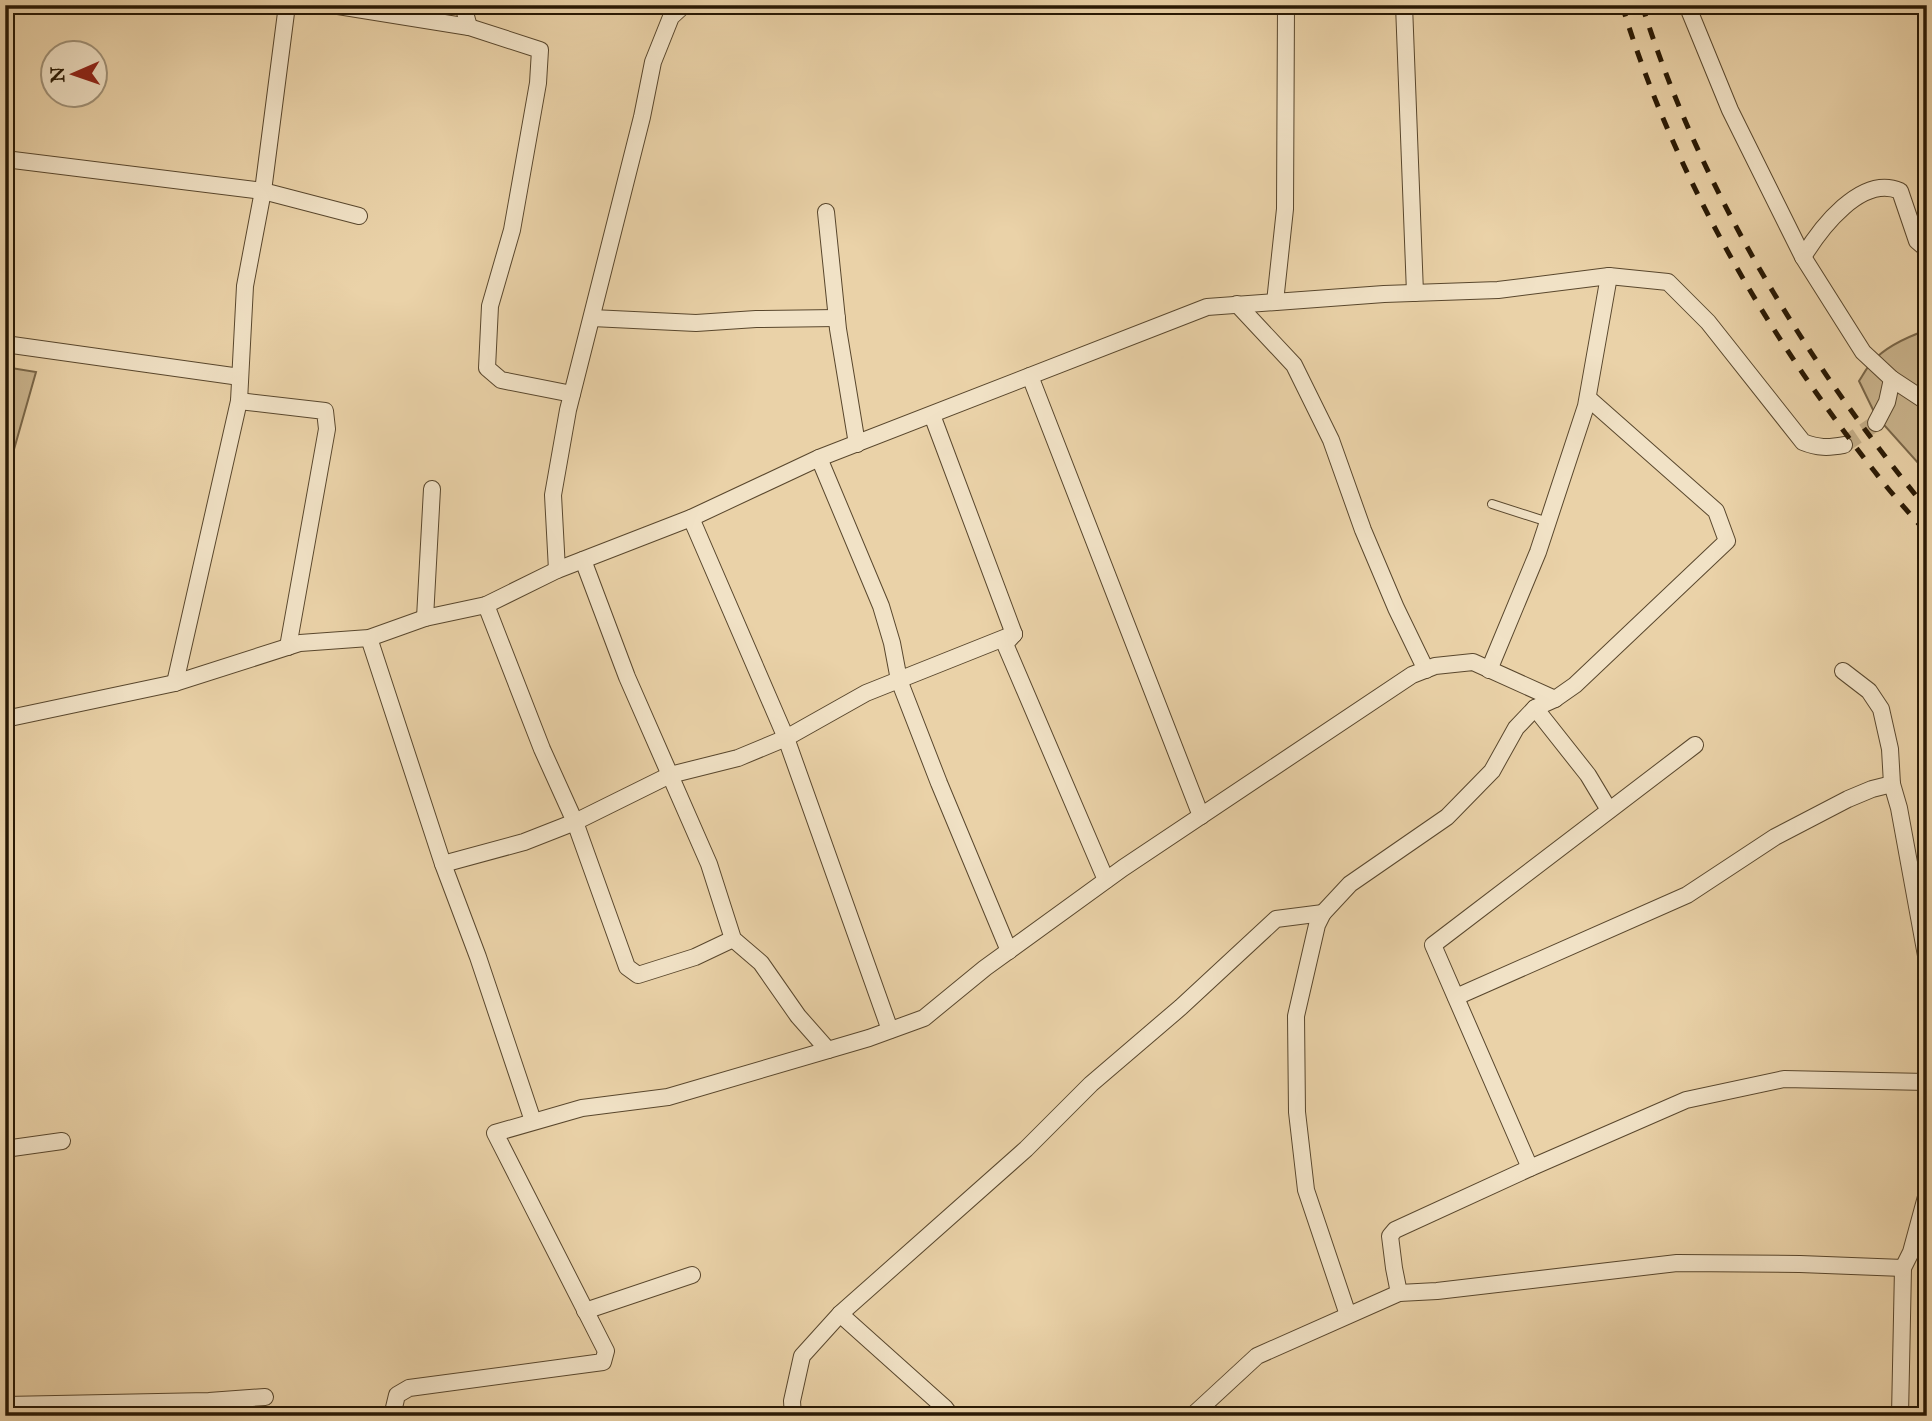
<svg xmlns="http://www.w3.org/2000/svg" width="1932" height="1421" viewBox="0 0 1932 1421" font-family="'IM FELL Great Primer',serif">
  <rect width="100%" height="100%" fill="#ead2a8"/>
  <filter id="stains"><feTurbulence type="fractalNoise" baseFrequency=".00286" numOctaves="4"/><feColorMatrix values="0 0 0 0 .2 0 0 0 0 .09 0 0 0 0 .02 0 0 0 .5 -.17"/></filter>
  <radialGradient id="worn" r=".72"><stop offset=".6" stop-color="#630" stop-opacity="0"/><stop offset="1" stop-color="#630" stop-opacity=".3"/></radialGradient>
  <!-- green -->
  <g fill="#c9b38c" stroke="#796648" stroke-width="2">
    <path d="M 1927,330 L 1927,473 L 1876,416 L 1859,381 C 1863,375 1867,367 1872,362 C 1886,346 1907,337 1927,330 Z"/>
    <path d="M 5,367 L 36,372 L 5,481 Z"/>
  </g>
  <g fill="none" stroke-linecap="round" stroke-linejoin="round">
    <!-- street-tunnel -->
    <path stroke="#c3ad87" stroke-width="16" stroke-dasharray="16 8" stroke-linecap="butt" d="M 1844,445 L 1876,423"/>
    <defs>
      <path id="lane" d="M 1492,504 L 1548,522"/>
      <g id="street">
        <path d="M 332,5 L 469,27 L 540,50 L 538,83 L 512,230 L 490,306 L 487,368 L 501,380 L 572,394"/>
        <path d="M 463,5 L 469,27"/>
        <path d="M 1404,5 L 1415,293"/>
        <path d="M 1687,5 L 1730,110 L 1803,257 L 1863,352 L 1892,379 L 1927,402"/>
        <path d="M 5,159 L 263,191 L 359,216"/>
        <path d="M 826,212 L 838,329 L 857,444"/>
        <path d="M 1803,257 C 1820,229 1861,174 1900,191 L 1917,241 L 1924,247 L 1927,247"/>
        <path d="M 1275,302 L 1285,209 L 1286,5"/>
        <path d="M 1237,304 L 1294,365 L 1331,440 L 1363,530 L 1396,608 L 1426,670"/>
        <path d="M 592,318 L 696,323 L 756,319 L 837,318"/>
        <path d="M 5,344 L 240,377"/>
        <path d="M 1030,376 L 1201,816"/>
        <path d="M 239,401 L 325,411 L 327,429 L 288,647"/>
        <path d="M 932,415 L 1014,634"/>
        <path d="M 1876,423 L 1887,402 L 1892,379"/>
        <path d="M 819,458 L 881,606 L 892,643 L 899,680 L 939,783 L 1009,951"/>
        <path d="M 691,518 L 786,738 L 890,1030"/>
        <path d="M 583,560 L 627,677 L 709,864 L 733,939 L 761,963 L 798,1016 L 828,1050"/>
        <path d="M 557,570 L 553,495 L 568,410 L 642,117 L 653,62 L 671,17 L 684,5"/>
        <path d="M 486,605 L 542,749 L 575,822 L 627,967 L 638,975 L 695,957 L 733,939"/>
        <path d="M 425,618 L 432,489"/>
        <path d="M 1014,634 L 1005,644 L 1106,880"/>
        <path d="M 369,638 L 443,864 L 478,957 L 533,1121"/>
        <path d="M 1489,670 L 1538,552 L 1586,406 L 1609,276"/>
        <path d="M 1843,671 L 1869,691 L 1881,709 L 1890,749 L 1892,784 L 1899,808 L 1927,961"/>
        <path d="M 175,683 L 239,401 L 245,286 L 263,191 L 287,5"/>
        <path d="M 1535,708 L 1588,775 L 1609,810"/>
        <path d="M 5,719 L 175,683 L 300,643 L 369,638 L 425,618 L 486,605 L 557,570 L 691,518 L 819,458 L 1207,307 L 1384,294 L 1498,290 L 1609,276 L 1668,282 L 1708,322 L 1803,442 C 1818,448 1828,448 1844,445"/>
        <path d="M 443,864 L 524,842 L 575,822 L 670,775 L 738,758 L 786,738 L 866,693 L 1014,634"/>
        <path d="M 1456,997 L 1687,895 L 1775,837 L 1848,799 L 1872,789 L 1892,784"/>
        <path d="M 5,1149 L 62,1141"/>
        <path d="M 1530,1168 L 1433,945 L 1695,745"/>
        <path d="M 1399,1293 L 1394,1268 L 1390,1236 L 1395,1230 L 1530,1168 L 1686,1100 L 1784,1079 L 1927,1082"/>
        <path d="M 585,1311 L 692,1275"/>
        <path d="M 840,1314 L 945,1408 L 951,1416"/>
        <path d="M 1348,1315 L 1306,1190 L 1297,1112 L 1296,1016 L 1317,925 L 1323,913 L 1350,884 L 1447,817 L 1492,771 L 1516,728 L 1535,708 L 1555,699 L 1575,685 L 1727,541 L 1716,511 L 1588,398"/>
        <path d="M 5,1405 L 209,1401 L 265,1397"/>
        <path d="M 392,1416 L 397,1395 L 409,1388 L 603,1362 L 606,1351 L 495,1133 L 582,1108 L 668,1097 L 869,1038 L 924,1018 L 985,968 L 1123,868 L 1412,675 L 1435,666 L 1473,662 L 1555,699"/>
        <path d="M 793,1416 L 792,1401 L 802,1356 L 840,1314 L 1026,1149 L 1091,1084 L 1181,1007 L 1276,919 L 1323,913"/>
        <path d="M 1192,1416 L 1257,1356 L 1399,1293 L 1437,1291 L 1677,1263 L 1800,1264 L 1903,1268"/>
        <path d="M 1900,1416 L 1903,1268 L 1911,1252 L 1927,1193"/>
      </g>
    </defs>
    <!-- lane casing -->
    <use href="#lane" stroke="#59472d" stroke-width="10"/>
    <!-- street casing -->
    <use href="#street" stroke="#59472d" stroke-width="18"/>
    <!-- lane -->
    <use href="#lane" stroke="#f1e2c6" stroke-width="8"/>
    <!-- street -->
    <use href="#street" stroke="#f1e2c6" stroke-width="16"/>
    <!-- rail -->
    <g stroke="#291904" stroke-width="5" stroke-dasharray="12 12" stroke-linecap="butt">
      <path d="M 1622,5 C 1674,175 1765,332 1875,472 C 1891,493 1909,513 1927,533"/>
      <path d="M 1642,5 C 1700,189 1805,361 1927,509"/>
    </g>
  </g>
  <!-- margin -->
  <rect width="1932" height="1421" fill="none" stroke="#ead2a8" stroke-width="28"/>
  <rect x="7" y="7" width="1918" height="1407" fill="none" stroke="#291904" stroke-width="3.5"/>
  <rect x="14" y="14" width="1904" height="1393" fill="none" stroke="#291904" stroke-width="2"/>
  <!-- north arrow -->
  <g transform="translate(74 74) rotate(268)"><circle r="33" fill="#f1e2c6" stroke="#a19278" stroke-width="2"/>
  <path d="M0-5L12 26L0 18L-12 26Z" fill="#8f2418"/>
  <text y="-10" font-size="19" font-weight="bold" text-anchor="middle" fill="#291904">N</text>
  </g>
  <rect width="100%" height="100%" filter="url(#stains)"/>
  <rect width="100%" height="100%" fill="url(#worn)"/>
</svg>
